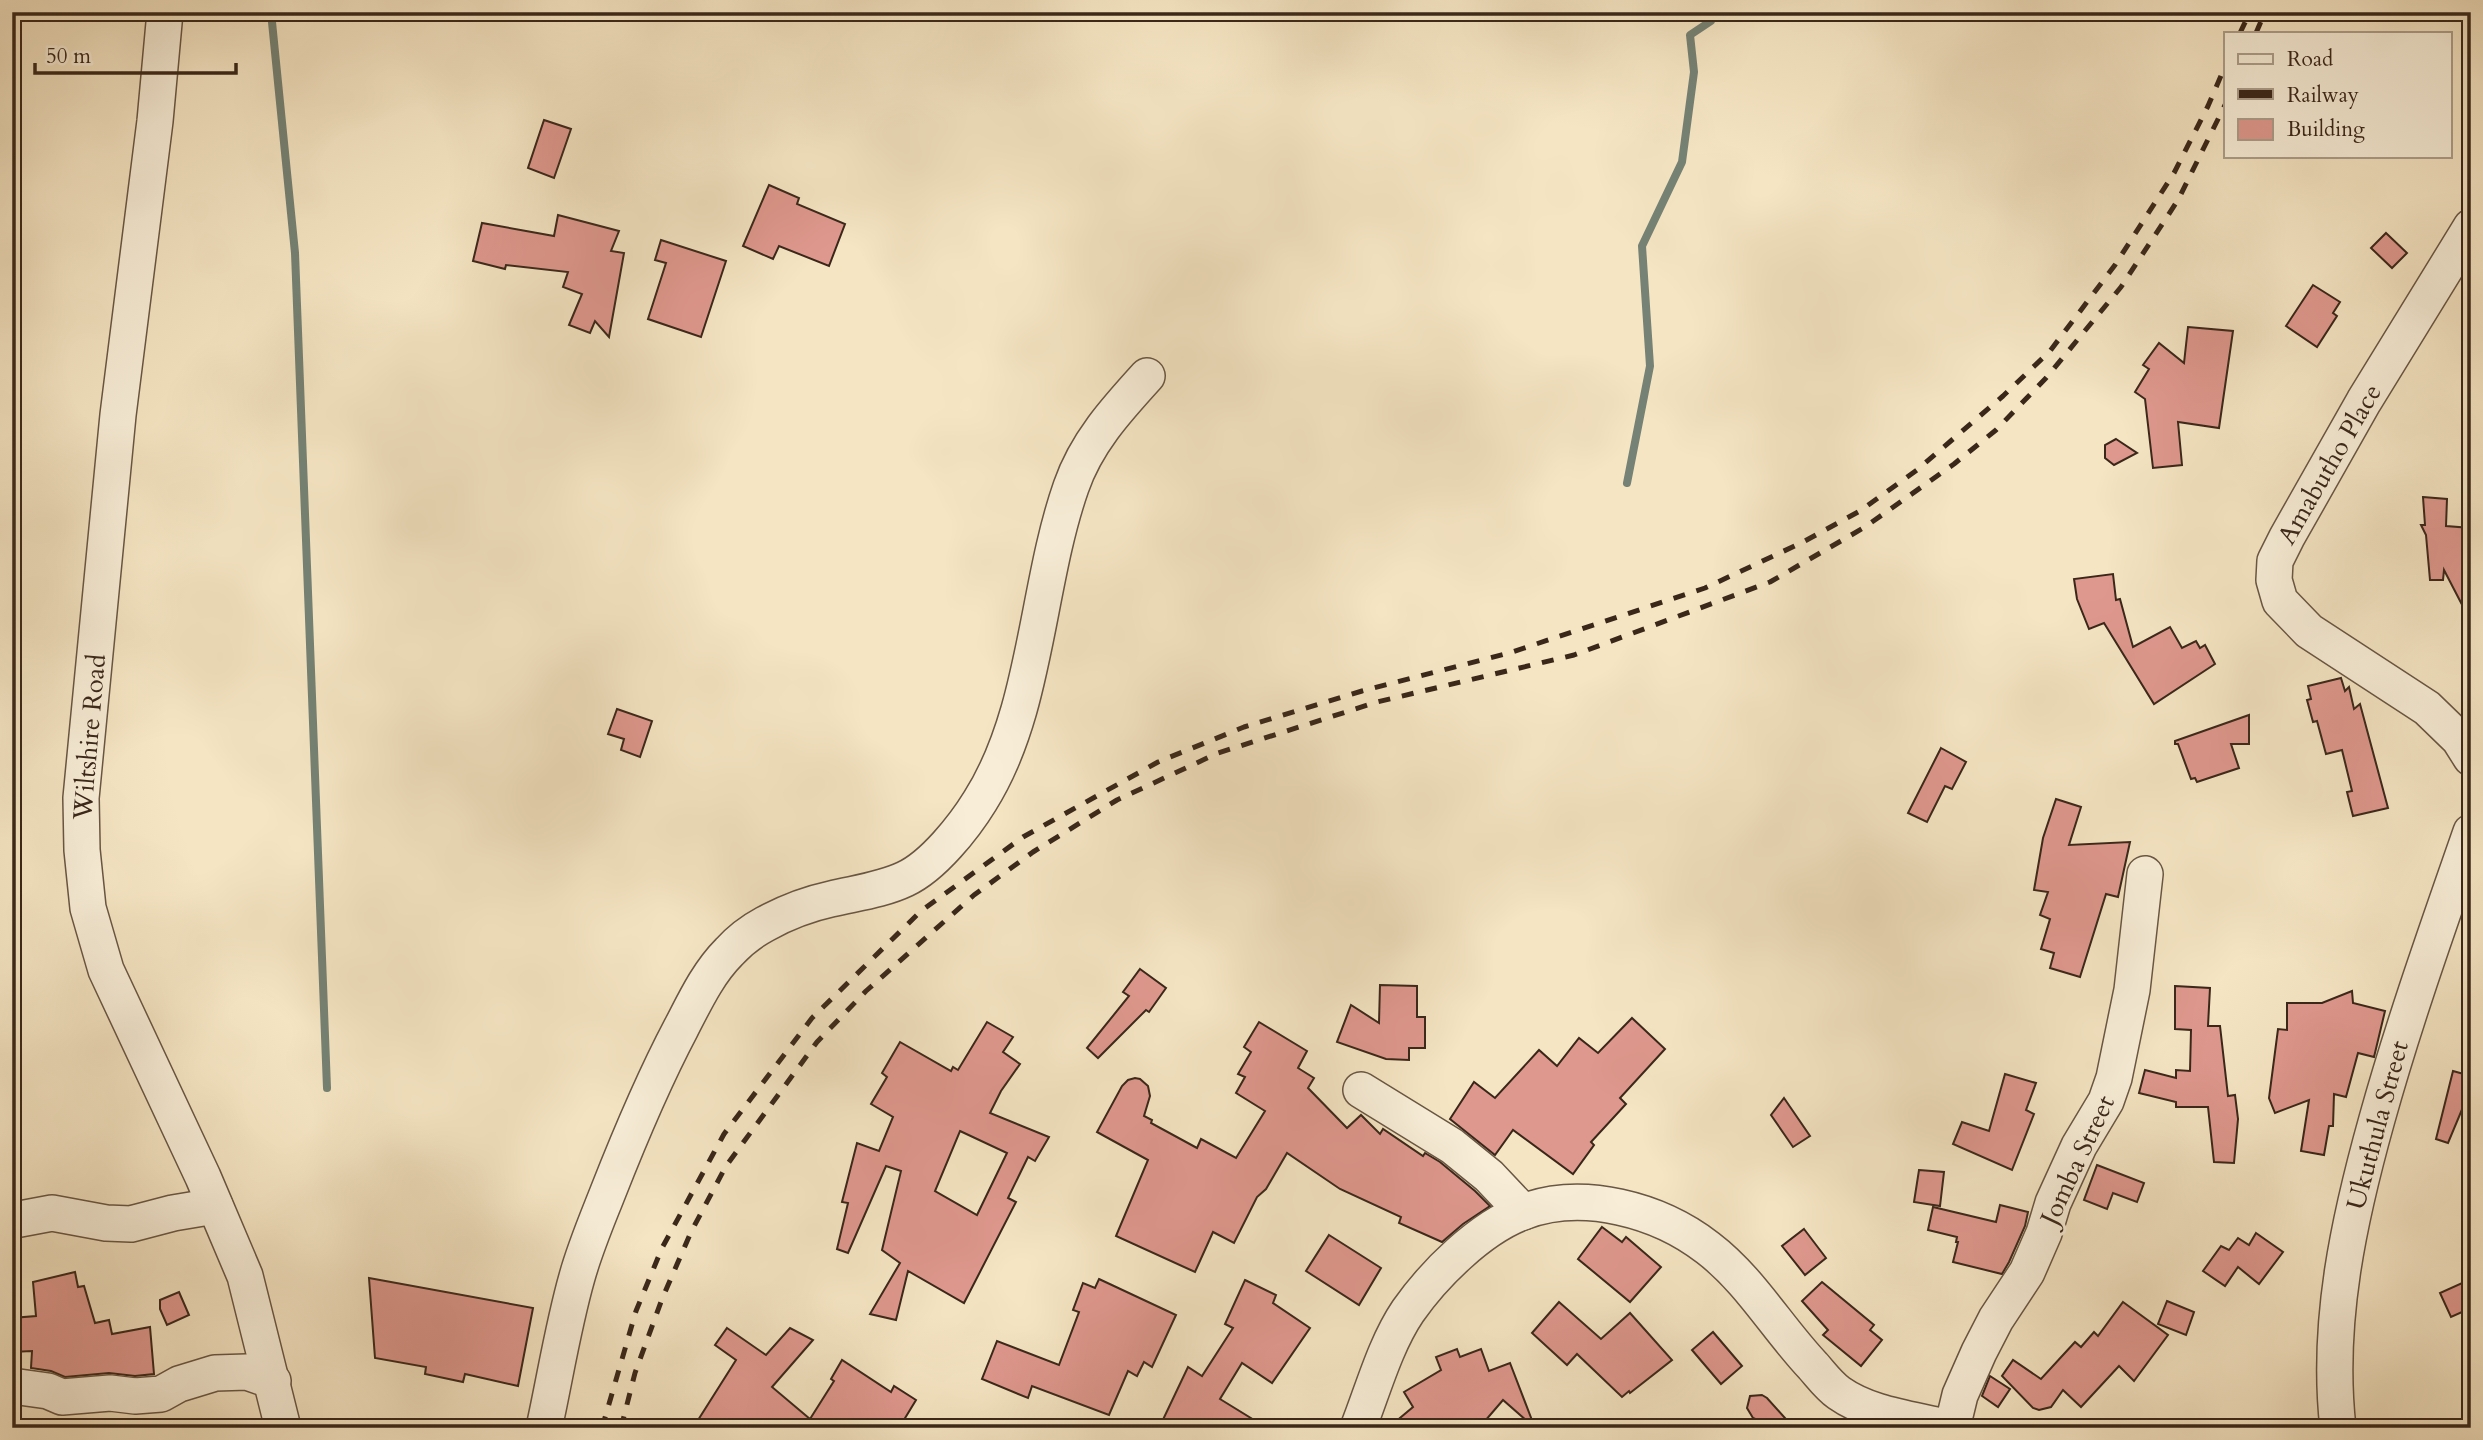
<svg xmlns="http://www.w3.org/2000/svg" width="2483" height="1440" viewBox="0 0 2483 1440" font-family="Cardo,serif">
  <rect width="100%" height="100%" fill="#f5e5c3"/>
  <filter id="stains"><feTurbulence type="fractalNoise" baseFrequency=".00286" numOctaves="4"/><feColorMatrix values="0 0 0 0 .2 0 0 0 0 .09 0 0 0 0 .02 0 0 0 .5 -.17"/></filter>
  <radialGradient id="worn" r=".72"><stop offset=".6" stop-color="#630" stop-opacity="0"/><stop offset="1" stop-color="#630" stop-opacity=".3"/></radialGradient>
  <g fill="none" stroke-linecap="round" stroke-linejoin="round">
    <!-- stream -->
    <g stroke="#758275" stroke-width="8">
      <path d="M 271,12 L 295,253 L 327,1088"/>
      <path d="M 1627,483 L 1650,366 L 1642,246 L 1682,162 L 1694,72 L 1690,35 L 1711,21 L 1711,12"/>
    </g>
  </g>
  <!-- building -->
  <g fill="#df988e" stroke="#3a271a" stroke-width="2" fill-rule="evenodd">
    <path d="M 544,120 L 571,129 L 554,178 L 528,168 Z"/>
    <path d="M 769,185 L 799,198 L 797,204 L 845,224 L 829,266 L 779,246 L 773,259 L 743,246 Z"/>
    <path d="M 558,215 L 619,231 L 611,251 L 624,253 L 609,337 L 595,321 L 590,333 L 569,325 L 582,294 L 563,287 L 568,272 L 506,265 L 505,269 L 473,261 L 482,223 L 554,236 Z"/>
    <path d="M 2386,233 L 2407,253 L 2392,268 L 2371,248 Z"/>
    <path d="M 661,240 L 726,261 L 701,337 L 648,319 L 666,263 L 655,260 Z"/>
    <path d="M 2313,285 L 2340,302 L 2333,313 L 2337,316 L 2317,347 L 2286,326 Z"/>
    <path d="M 2188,327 L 2233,331 L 2219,428 L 2178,422 L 2182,465 L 2153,468 L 2145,399 L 2135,392 L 2149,369 L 2143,365 L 2159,343 L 2184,363 Z"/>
    <path d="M 2116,439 L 2137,453 L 2114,465 L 2105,458 L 2105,445 Z"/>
    <path d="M 2423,497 L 2447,499 L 2446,526 L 2471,528 L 2471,622 L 2444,570 L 2443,580 L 2430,580 L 2426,535 L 2421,525 L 2425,525 Z"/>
    <path d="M 2113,574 L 2116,600 L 2120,599 L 2133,647 L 2170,627 L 2182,648 L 2196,641 L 2200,648 L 2205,645 L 2215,664 L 2154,704 L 2104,623 L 2089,629 L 2077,599 L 2074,579 Z"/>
    <path d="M 2341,678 L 2345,691 L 2349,687 L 2354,709 L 2360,704 L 2388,808 L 2353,816 L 2347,792 L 2352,791 L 2342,750 L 2326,754 L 2317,721 L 2313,722 L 2307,700 L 2311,699 L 2308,686 Z"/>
    <path d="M 617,709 L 652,721 L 640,757 L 621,750 L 624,739 L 608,734 Z"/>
    <path d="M 2249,715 L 2249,744 L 2231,744 L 2239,768 L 2197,782 L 2195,778 L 2191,779 L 2178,744 L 2175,744 L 2175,741 Z"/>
    <path d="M 1941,748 L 1966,762 L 1952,789 L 1945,786 L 1927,822 L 1908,813 Z"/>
    <path d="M 2056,799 L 2081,807 L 2069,845 L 2130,842 L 2118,897 L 2106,894 L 2080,977 L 2050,968 L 2054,953 L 2041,949 L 2050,919 L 2040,915 L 2048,892 L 2034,890 L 2043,838 Z"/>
    <path d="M 1140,969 L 1166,988 L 1149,1012 L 1146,1010 L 1098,1058 L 1087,1048 L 1129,996 L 1123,992 Z"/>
    <path d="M 1380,985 L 1417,986 L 1417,1017 L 1425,1017 L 1425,1048 L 1409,1048 L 1409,1060 L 1386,1059 L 1337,1042 L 1351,1005 L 1379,1023 Z"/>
    <path d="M 2175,986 L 2210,988 L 2208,1026 L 2220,1026 L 2228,1096 L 2235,1095 L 2238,1119 L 2234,1163 L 2214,1162 L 2208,1107 L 2176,1107 L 2176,1102 L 2139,1093 L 2145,1070 L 2176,1078 L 2176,1070 L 2190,1071 L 2191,1030 L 2175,1029 Z"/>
    <path d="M 2352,991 L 2353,1003 L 2385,1011 L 2374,1057 L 2358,1053 L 2346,1097 L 2334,1094 L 2333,1126 L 2329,1126 L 2324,1155 L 2301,1151 L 2309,1100 L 2275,1113 L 2269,1098 L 2278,1029 L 2287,1030 L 2287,1003 L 2322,1003 Z"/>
    <path d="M 1632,1018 L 1665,1049 L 1620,1098 L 1626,1104 L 1591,1142 L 1594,1145 L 1573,1174 L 1513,1130 L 1495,1155 L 1450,1119 L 1474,1082 L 1495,1098 L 1539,1050 L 1557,1066 L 1579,1038 L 1598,1053 Z"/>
    <path d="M 987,1022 L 1013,1037 L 1003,1052 L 1020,1064 L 1001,1091 L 990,1113 L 1049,1137 L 1035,1161 L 1028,1157 L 1008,1198 L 1016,1202 L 964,1303 L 908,1271 L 896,1320 L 870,1314 L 900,1263 L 882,1250 L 901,1171 L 886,1166 L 848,1253 L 837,1249 L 848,1203 L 842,1202 L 857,1143 L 879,1151 L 893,1117 L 871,1104 L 887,1077 L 882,1073 L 900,1042 L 951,1071 L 953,1067 L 958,1070 ZM 960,1131 L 1007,1153 L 977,1215 L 935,1191 Z"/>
    <path d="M 1259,1022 L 1307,1051 L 1298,1068 L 1314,1078 L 1308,1088 L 1347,1128 L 1361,1115 L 1380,1134 L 1383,1129 L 1423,1156 L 1425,1153 L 1440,1162 L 1475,1191 L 1490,1206 L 1463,1224 L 1442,1242 L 1399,1223 L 1401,1217 L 1340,1189 L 1287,1153 L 1266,1189 L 1257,1197 L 1234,1243 L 1213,1232 L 1195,1272 L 1116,1236 L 1148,1160 L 1097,1132 L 1122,1086 L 1128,1080 L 1135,1078 L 1140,1079 L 1148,1086 L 1150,1096 L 1144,1116 L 1152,1120 L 1151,1123 L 1197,1148 L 1201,1139 L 1236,1158 L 1265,1111 L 1236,1093 L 1245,1077 L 1238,1074 L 1251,1052 L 1244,1047 Z"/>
    <path d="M 2453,1071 L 2471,1076 L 2471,1088 L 2448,1143 L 2436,1139 Z"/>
    <path d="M 2005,1074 L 2036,1083 L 2026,1110 L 2034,1114 L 2012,1170 L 1953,1144 L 1962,1122 L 1989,1131 Z"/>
    <path d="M 1784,1098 L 1810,1136 L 1793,1147 L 1771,1115 Z"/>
    <path d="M 2097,1165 L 2144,1183 L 2137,1202 L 2113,1193 L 2107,1209 L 2084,1200 Z"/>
    <path d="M 1919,1170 L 1944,1172 L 1940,1206 L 1914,1202 Z"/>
    <path d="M 2000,1205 L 2028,1212 L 2025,1226 L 2009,1262 L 2002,1274 L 1953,1262 L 1958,1242 L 1956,1242 L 1957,1237 L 1928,1230 L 1933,1207 L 1996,1222 Z"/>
    <path d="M 1602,1227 L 1622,1242 L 1626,1237 L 1661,1267 L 1630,1302 L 1578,1259 Z"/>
    <path d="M 1804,1229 L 1826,1258 L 1805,1275 L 1782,1246 Z"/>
    <path d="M 2256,1233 L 2283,1252 L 2259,1284 L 2238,1267 L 2225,1286 L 2203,1271 L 2221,1246 L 2229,1250 L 2238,1238 L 2249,1245 Z"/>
    <path d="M 1329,1235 L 1381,1268 L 1359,1305 L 1306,1271 Z"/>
    <path d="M 75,1272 L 78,1287 L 84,1286 L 95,1323 L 109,1320 L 112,1334 L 150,1327 L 154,1374 L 135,1376 L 109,1373 L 65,1377 L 51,1371 L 31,1368 L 32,1351 L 12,1352 L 12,1318 L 36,1316 L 33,1282 Z"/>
    <path d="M 369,1278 L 533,1308 L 518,1386 L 465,1374 L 463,1382 L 425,1374 L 426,1367 L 375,1358 Z"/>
    <path d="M 1099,1279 L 1176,1315 L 1152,1367 L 1144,1362 L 1137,1376 L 1128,1371 L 1109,1415 L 1032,1386 L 1028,1398 L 982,1379 L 997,1341 L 1059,1365 L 1079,1312 L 1073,1310 L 1083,1283 L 1095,1288 Z"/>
    <path d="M 2471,1279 L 2471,1308 L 2451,1317 L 2440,1293 Z"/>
    <path d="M 1245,1280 L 1276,1295 L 1273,1303 L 1310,1328 L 1272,1383 L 1242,1363 L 1220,1399 L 1267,1428 L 1159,1428 L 1188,1367 L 1202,1376 L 1233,1328 L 1225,1324 Z"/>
    <path d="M 1822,1282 L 1874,1325 L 1870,1330 L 1882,1340 L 1861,1366 L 1823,1335 L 1828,1330 L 1802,1301 Z"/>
    <path d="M 179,1292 L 189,1315 L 167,1325 L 160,1309 L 160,1300 Z"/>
    <path d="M 2167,1301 L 2194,1312 L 2186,1335 L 2158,1324 Z"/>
    <path d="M 1559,1302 L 1601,1339 L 1630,1313 L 1672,1360 L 1630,1393 L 1629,1391 L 1622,1397 L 1577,1354 L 1567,1365 L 1532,1333 Z"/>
    <path d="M 2123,1302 L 2168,1335 L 2134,1381 L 2119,1366 L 2081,1407 L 2063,1390 L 2051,1407 L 2039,1410 L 2033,1408 L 2002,1376 L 2013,1360 L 2041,1379 L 2075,1342 L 2081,1347 L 2094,1332 L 2098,1336 Z"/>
    <path d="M 727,1328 L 766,1355 L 790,1328 L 813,1340 L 772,1387 L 810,1419 L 834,1381 L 831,1379 L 842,1360 L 891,1392 L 894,1386 L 916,1400 L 899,1428 L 693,1428 L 736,1360 L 715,1345 Z"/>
    <path d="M 1713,1332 L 1742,1366 L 1721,1384 L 1692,1350 Z"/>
    <path d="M 1457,1349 L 1460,1357 L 1481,1349 L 1489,1371 L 1510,1363 L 1535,1428 L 1503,1400 L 1479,1428 L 1388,1428 L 1413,1407 L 1404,1392 L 1441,1370 L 1436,1357 Z"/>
    <path d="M 1990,1376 L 2010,1389 L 1998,1407 L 1982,1396 Z"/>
    <path d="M 1762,1395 L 1767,1398 L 1794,1428 L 1775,1428 L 1753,1418 L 1747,1408 L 1750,1396 Z"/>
  </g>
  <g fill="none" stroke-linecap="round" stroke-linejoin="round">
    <defs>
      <g id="minor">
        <path d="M 165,12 L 155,121 L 118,415 L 81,798 L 82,850 L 88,908 L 106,970 L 203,1177 L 245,1276 L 283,1428"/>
        <path d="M 2471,227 L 2364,401 L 2287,537 L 2275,561 L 2274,580 L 2280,601 L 2309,631 L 2427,708 L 2459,739 L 2471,758"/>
        <path d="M 1361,1090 L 1452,1146 L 1489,1176 L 1523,1212"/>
        <path d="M 12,1217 L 20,1219 L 52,1213 L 106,1223 L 131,1224 L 173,1213 L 215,1206"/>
        <path d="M 12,1386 L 48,1391 L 62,1397 L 110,1393 L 135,1396 L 161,1394 L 179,1384 L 215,1373 L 247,1372 L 273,1381"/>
        <path d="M 544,1428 C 555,1378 563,1326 577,1277 C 585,1248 597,1220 608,1192 C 630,1136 653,1081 681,1028 C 695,1001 708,973 729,952 C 739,941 752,931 765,924 C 785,913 808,904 831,899 C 856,893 882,890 905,879 C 933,866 964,827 980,801 C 1037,711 1036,587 1071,487 C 1086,443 1116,410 1147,376"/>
        <path d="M 1358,1428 C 1373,1390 1385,1345 1408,1311 C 1434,1274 1480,1228 1523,1212 C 1583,1189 1659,1210 1708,1248 C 1750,1280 1777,1328 1813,1366 C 1821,1375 1829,1386 1839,1393 C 1870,1415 1914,1419 1949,1428"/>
        <path d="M 1952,1428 L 1960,1395 L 1979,1352 L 1996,1319 L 2027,1272 L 2044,1233 L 2053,1203 L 2079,1146 L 2106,1101 L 2114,1078 L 2132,990 L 2145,874"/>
        <path d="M 2338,1428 C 2326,1323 2349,1219 2377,1119 C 2404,1022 2438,927 2471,832"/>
      </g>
    </defs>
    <!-- minor casing -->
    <use href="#minor" stroke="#695644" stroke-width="38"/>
    <!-- minor -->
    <use href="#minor" stroke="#f8eed8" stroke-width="35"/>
    <!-- rail -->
    <g stroke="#3a271a" stroke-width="5" stroke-dasharray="12 12" stroke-linecap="butt">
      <path d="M 2240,33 L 2250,12"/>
      <path d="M 2256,33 L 2265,12"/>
      <path d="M 602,1428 L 636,1311 L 662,1248 L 724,1134 L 812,1018 L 921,911 L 1023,837 L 1158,762 L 1244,727 L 1362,691 L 1509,653 L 1705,588 L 1801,543 L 1860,511 L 1917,470 L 2003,396 L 2050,351 L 2115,265 L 2174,173 L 2208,106 L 2226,64"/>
      <path d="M 621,1428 L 635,1373 L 662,1299 L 691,1232 L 726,1166 L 817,1042 L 866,991 L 974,895 L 1033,852 L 1117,800 L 1218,753 L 1377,702 L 1574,655 L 1770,582 L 1865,527 L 1954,464 L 1996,430 L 2046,378 L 2121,287 L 2178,200 L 2226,103"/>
    </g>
  </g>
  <g text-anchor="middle" stroke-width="6" stroke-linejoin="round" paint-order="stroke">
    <!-- street labels -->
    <g font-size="26" fill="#3a271a" stroke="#f8eed8">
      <text transform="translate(2329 464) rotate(-60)" y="9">Amabutho Place</text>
      <text transform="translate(89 737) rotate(-85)" y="9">Wiltshire Road</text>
      <text transform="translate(2377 1125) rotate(-75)" y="9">Ukuthula Street</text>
      <text transform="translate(2077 1160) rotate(-65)" y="9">Jomba Street</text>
    </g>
  </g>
  <!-- margin -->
  <rect width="2483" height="1440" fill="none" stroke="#f5e5c3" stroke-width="42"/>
  <rect x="14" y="14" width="2455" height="1412" fill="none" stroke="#3a271a" stroke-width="3.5"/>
  <rect x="21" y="21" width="2441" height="1398" fill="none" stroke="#3a271a" stroke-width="2"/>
  <!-- legend -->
  <rect x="2224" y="32" width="228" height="126" fill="#f8eed8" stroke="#ac9e8c" stroke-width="2"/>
  <rect x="2238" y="54" width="35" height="10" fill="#f8eed8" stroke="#ac9e8c" stroke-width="2"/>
  <text x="2287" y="66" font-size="21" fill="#3a271a">Road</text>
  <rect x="2238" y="89" width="35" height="10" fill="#3a271a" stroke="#ac9e8c" stroke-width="2"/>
  <text x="2287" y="102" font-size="21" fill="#3a271a">Railway</text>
  <rect x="2238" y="119" width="35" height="21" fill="#df988e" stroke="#ac9e8c" stroke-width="2"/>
  <text x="2287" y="136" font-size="21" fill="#3a271a">Building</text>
  <!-- scale -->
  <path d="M35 63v10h201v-10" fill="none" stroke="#3a271a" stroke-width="3.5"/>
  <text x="46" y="63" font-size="21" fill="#3a271a" stroke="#f8eed8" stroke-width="5" paint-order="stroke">50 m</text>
  <rect width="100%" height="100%" filter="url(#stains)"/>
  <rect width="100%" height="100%" fill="url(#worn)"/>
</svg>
